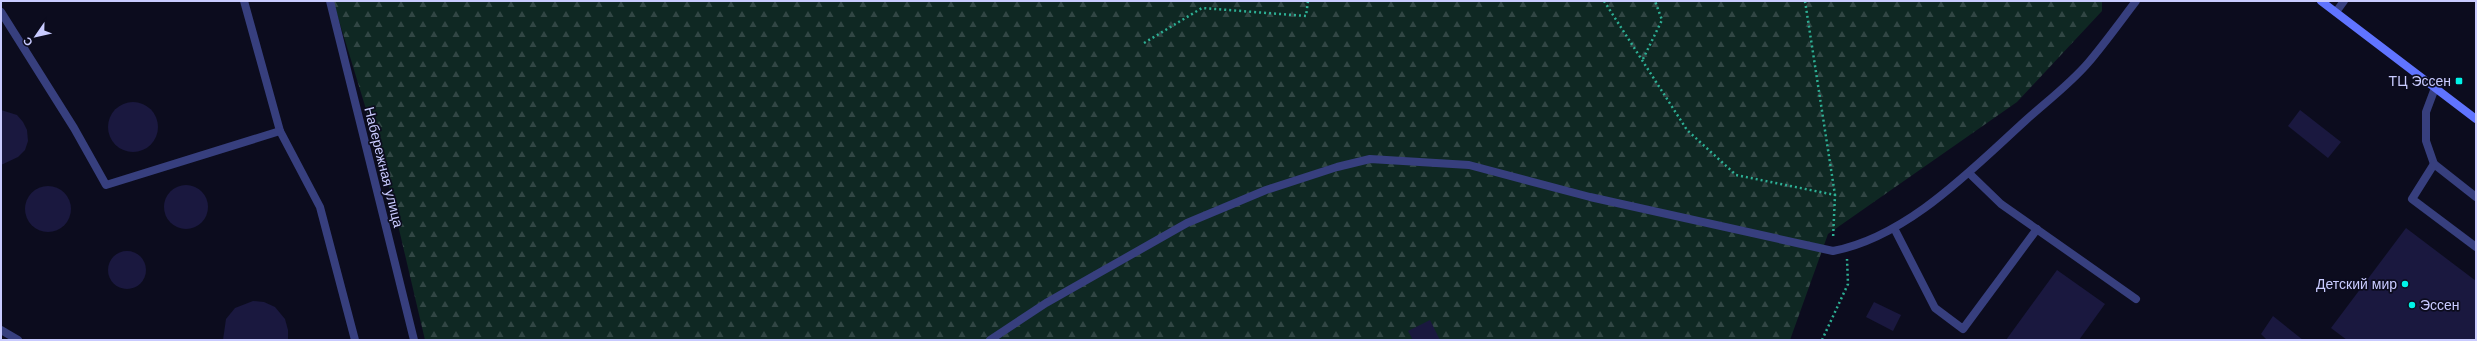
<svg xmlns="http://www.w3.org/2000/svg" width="2477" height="341" viewBox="0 0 2477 341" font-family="Helvetica,sans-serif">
  <defs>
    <pattern id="forest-firs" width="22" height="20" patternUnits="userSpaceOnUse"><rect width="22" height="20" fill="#0f2823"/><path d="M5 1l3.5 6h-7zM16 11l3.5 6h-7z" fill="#314644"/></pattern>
  </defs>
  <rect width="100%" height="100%" fill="#0c0c1e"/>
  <!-- forest -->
  <path fill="url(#forest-firs)" d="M 333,1 L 2102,1 L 2102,11 L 2017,102 L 1828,234 L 1790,340 L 425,340 L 387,178 Z"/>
  <!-- building -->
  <g fill="#1a183f">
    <circle cx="133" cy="127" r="25"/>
    <path d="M 1,110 L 17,115 L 23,122 L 27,130 L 28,141 L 25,150 L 18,157 L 1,165 Z"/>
    <path d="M 2300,110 L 2341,142 L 2328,158 L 2288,126 Z"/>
    <circle cx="186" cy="207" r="22"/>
    <circle cx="48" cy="209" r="23"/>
    <path d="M 2406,228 L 2476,281 L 2476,340 L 2347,340 L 2331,328 Z"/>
    <circle cx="127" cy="270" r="19"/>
    <path d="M 2057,270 L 2105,304 L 2079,340 L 2006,340 Z"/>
    <path d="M 253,301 L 264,302 L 275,307 L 285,319 L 288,330 L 288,340 L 223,340 L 226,319 L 235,308 Z"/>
    <path d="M 1874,302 L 1901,315 L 1893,331 L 1866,317 Z"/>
    <path d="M 2273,316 L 2303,340 L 2267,340 L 2261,334 Z"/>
    <path d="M 1430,320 L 1440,340 L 1413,340 L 1408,331 Z"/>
  </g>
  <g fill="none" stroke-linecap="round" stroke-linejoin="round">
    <!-- path -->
    <g stroke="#2daf94" stroke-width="2.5" stroke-dasharray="2 3" stroke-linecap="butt">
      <path d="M 1604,1 L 1687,130 L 1736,175 L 1835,195 L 1833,239"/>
      <path d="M 1805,1 L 1835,195"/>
      <path d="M 1144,43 L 1202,8 L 1306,16 L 1308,1"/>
      <path d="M 1643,59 L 1662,20 L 1655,1"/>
      <path d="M 1822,340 L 1848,284 L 1847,259"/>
    </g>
    <!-- lane -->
    <g stroke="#373f7e" stroke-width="8">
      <path d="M 244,1 L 280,131 L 320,207 L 355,340"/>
      <path d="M 1,12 L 74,128 L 106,185 L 280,131"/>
      <path d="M 2336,12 L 2344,1"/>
      <path d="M 2435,88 L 2426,112 L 2426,141 L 2434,164 L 2476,197"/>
      <path d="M 2434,164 L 2412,199 L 2476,247"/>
      <path d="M 1970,174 L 2001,204 L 2136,299"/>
      <path d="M 1894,228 L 1935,308 L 1963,329 L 2037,229"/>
      <path d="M 1,330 L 18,340"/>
    </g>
    <!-- street -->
    <g stroke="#373f7e" stroke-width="8">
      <path d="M 330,1 L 414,340"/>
      <path d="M 990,340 L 1046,303 L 1187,223 L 1266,190 L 1337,167 L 1370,159 L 1469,165 L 1590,197 L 1833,251 C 1907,237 1971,170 2025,121 C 2046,102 2070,84 2088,63 C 2105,43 2120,22 2136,1"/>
    </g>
    <!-- secondary -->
    <path stroke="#6074ff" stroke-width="8" d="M 2321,1 L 2476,119"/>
  </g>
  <!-- markers -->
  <g fill="#00f4e8" stroke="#0c0c1e" stroke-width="1.5">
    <rect x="2455" y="77" width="8" height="8" rx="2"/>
    <circle cx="2405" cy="284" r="4"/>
    <circle cx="2412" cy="305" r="4"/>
  </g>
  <g text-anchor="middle" stroke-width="3.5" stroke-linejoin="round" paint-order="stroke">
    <!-- poi labels -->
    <g font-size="14" fill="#c9cbff" stroke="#0c0c1e" text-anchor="end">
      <text x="2451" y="86">ТЦ Эссен</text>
      <text x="2397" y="289">Детский мир</text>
      <text x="2420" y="310" text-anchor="start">Эссен</text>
    </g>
    <!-- street labels -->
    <g font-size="14" fill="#c9cbff" stroke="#0c0c1e">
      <text transform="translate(384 167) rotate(76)" y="5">Набережная улица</text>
    </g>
  </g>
  <!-- border -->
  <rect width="2477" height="341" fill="none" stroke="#c9cbff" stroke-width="4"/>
  <!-- north arrow -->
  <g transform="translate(36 36) rotate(236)" stroke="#0c0c1e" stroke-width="3" paint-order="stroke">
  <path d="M0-3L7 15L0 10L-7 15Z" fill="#c9cbff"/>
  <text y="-6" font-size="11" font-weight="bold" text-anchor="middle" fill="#c9cbff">С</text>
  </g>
</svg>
